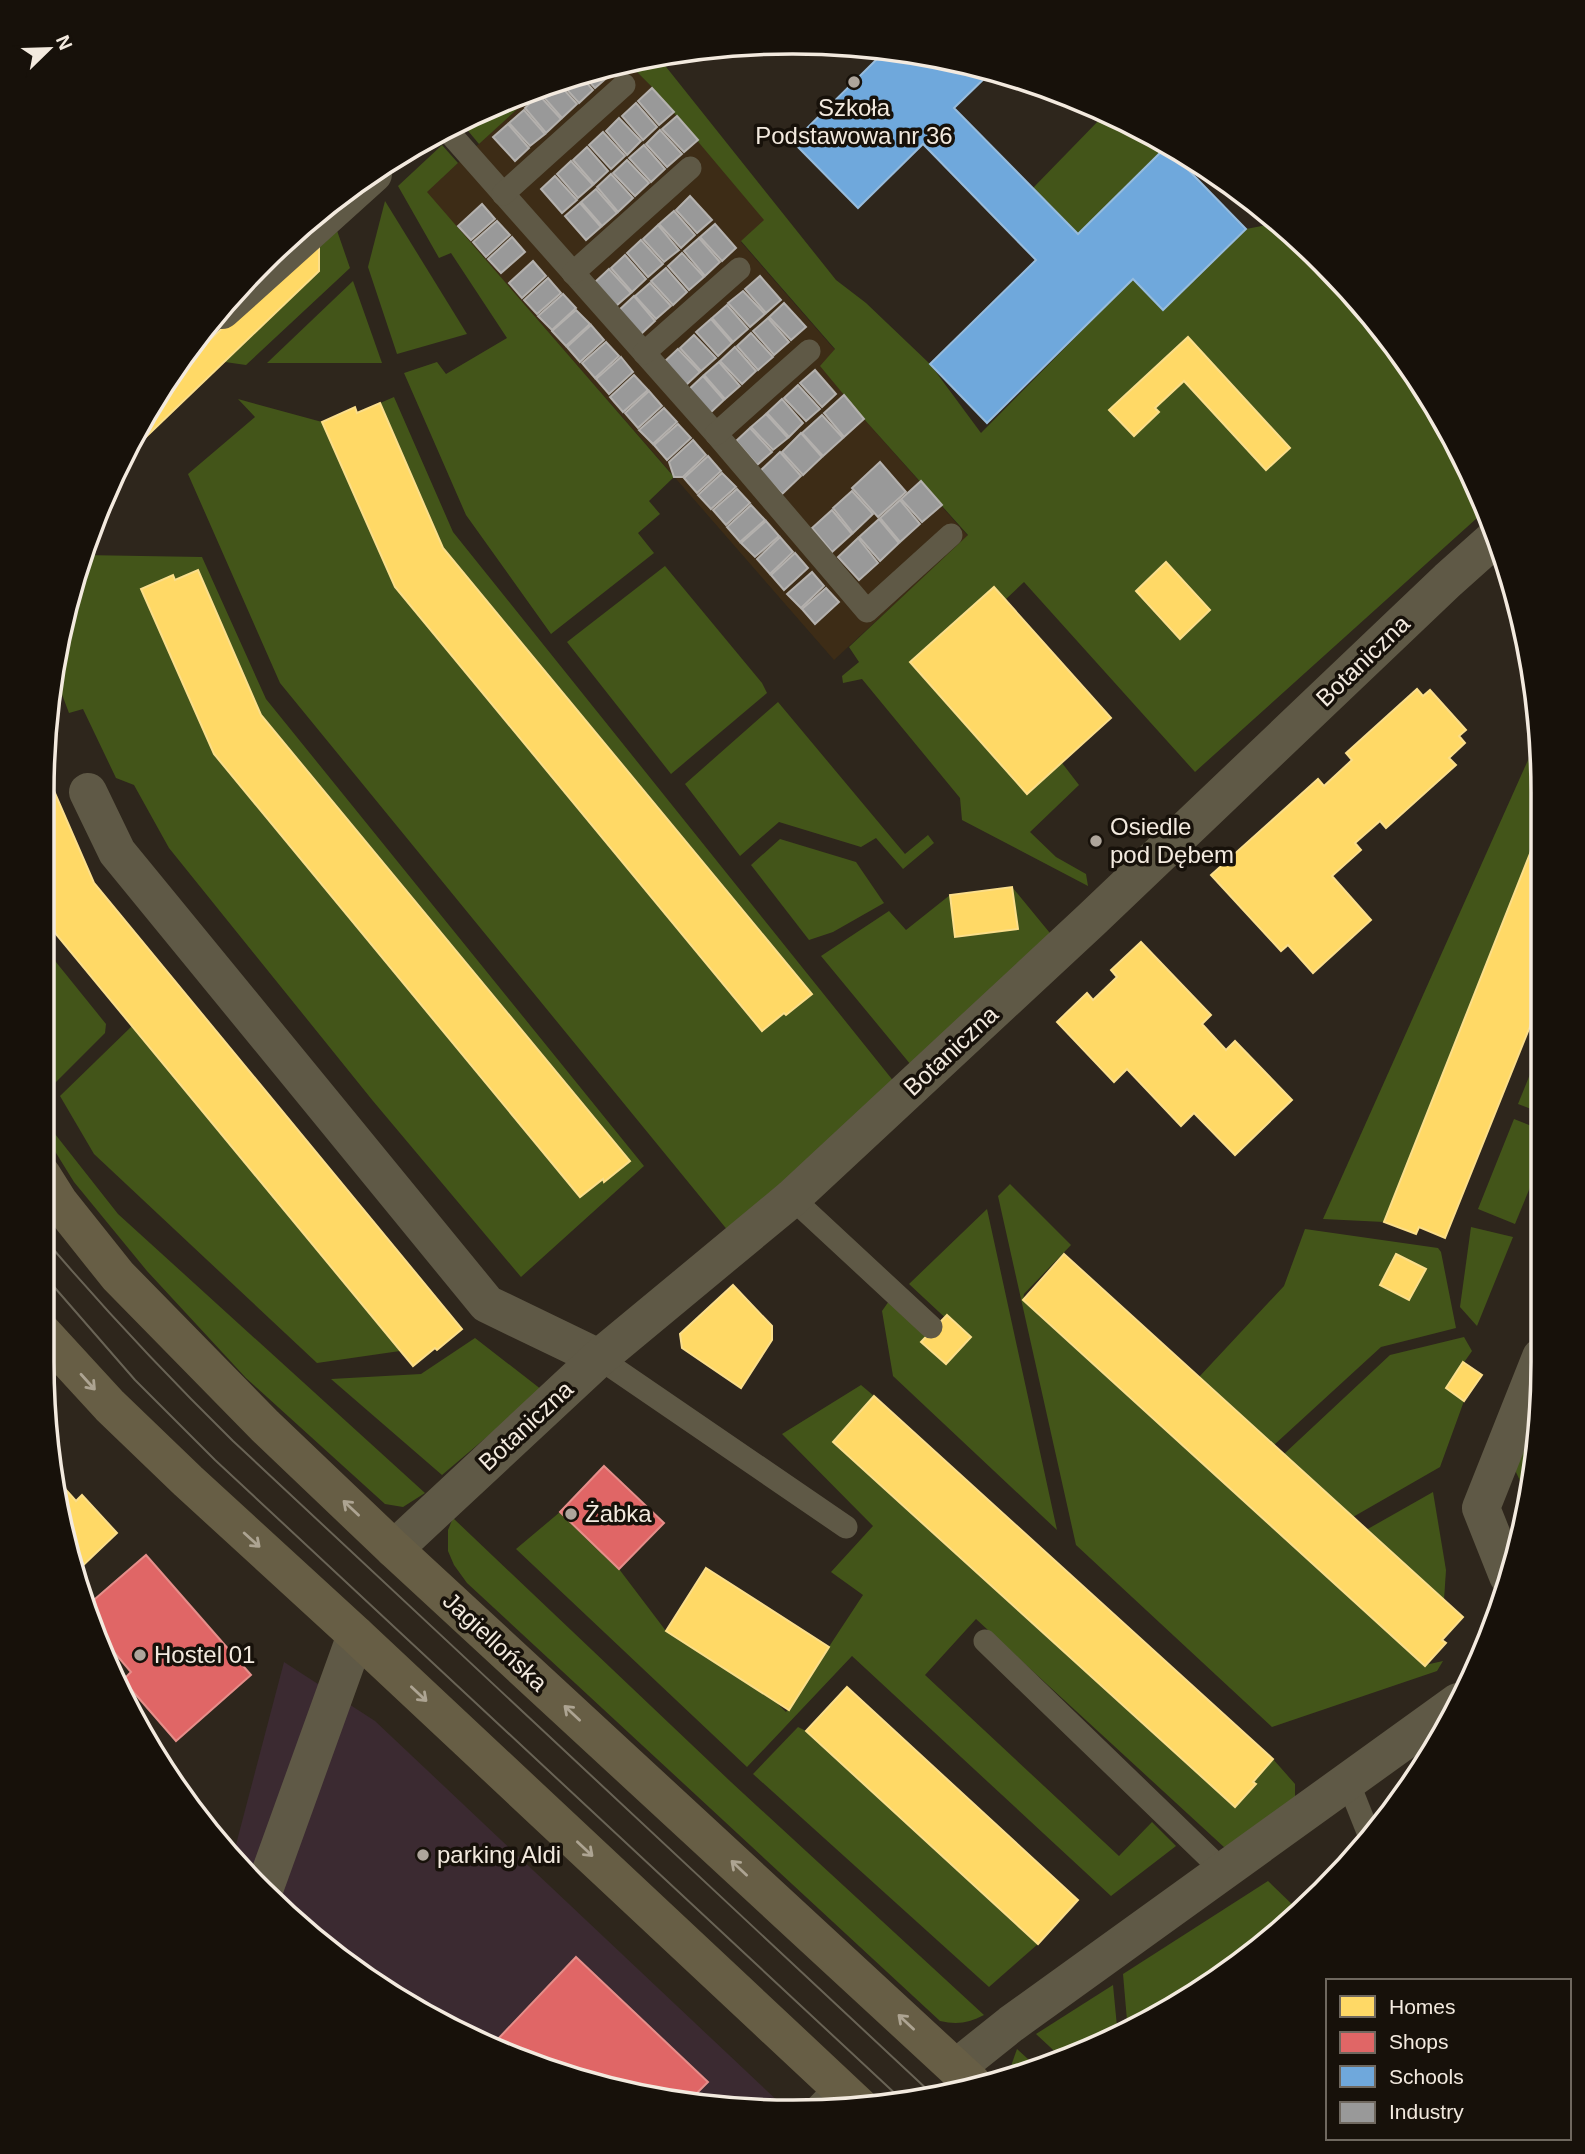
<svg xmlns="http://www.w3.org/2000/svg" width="1585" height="2154" viewBox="0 0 1585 2154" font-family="Helvetica,sans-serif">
  <rect width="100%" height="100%" fill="#2e261c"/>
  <!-- commercial -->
  <path fill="#3b2a31" d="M 284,1662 L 375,1721 L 783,2106 L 646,2097 L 460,2034 L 297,1925 L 233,1856 Z"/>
  <!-- built -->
  <path fill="#3d2c16" d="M 628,63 L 652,87 L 765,220 L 741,242 L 835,350 L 821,366 L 864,419 L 968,536 L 834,660 L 426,192 L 538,90 L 599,67 Z"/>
  <!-- green -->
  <g fill="#435519">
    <path d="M 659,58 L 836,280 L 866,303 L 930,364 L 981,433 L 1133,279 L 1246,229 L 1267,225 L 1229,186 L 1288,229 L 1388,336 L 1487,509 L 1195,772 L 1024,582 L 1005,600 L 910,663 L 1026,793 L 1062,763 L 1079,785 L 1030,832 L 1056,857 L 1086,874 L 1088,886 L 962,820 L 960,798 L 862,679 L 843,683 L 842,676 L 859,662 L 849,647 L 968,535 L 864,419 L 820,366 L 835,349 L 741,241 L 764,220 L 652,87 L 628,63 Z"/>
    <path d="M 538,90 L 479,144 L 464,126 L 478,113 Z"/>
    <path d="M 1105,114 L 1151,135 L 1166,147 L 1078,234 L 1033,188 Z"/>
    <path d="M 442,145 L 458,163 L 427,192 L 674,477 L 649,501 L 660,514 L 638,533 L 654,553 L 551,634 L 466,515 L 404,373 L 437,362 L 446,374 L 507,338 L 451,253 L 439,258 L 398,186 Z"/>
    <path d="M 385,201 L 467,334 L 397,354 L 368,267 Z"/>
    <path d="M 333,219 L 350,268 L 246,365 L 225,362 L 319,271 L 319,239 Z"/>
    <path d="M 353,281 L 382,363 L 267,363 Z"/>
    <path d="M 394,397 L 453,532 L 895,1083 L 729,1232 L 280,683 L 188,474 L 255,417 L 238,399 L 322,422 L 355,407 L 357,413 Z"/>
    <path d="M 82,555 L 202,557 L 266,699 L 644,1166 L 521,1277 L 373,1101 L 169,848 L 134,785 L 116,778 L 83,709 L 69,713 L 55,676 L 67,599 Z"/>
    <path d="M 665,566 L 762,683 L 767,693 L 671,774 L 567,642 Z"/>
    <path d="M 778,702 L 905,854 L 928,835 L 934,843 L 903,869 L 876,838 L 861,847 L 779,822 L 740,856 L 685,784 Z"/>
    <path d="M 1537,740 L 1537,836 L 1384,1222 L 1323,1219 Z"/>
    <path d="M 780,839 L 856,862 L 884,903 L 833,932 L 809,940 L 751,865 Z"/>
    <path d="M 1012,887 L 1054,938 L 911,1065 L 821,956 L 889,911 L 906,930 L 950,895 Z"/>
    <path d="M 43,946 L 106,1024 L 105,1033 L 52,1086 L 43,1071 Z"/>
    <path d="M 132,1026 L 396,1346 L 400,1351 L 317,1363 L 94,1154 L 60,1096 Z"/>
    <path d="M 1539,1052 L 1539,1112 L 1518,1104 Z"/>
    <path d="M 43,1112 L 55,1134 L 118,1214 L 425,1493 L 403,1507 L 385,1504 L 246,1378 L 147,1271 L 74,1182 L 43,1132 Z"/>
    <path d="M 1514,1119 L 1539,1129 L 1540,1163 L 1515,1224 L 1478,1209 Z"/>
    <path d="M 1010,1184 L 1071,1245 L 1024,1294 L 1023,1300 L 1425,1665 L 1443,1661 L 1437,1671 L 1272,1727 L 1076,1545 L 998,1196 Z"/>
    <path d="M 987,1209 L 1057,1530 L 893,1376 L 882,1311 L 889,1301 L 928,1335 L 922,1343 L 945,1364 L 968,1339 L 909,1284 Z"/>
    <path d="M 1471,1227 L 1513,1237 L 1477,1326 L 1460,1307 Z"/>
    <path d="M 1305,1229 L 1438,1248 L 1441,1252 L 1456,1328 L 1381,1347 L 1274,1445 L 1199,1377 L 1284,1286 Z"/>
    <path d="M 1464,1337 L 1472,1351 L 1446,1388 L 1464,1401 L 1440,1467 L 1353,1517 L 1284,1454 L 1390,1355 Z"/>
    <path d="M 475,1338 L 542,1390 L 442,1475 L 331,1379 L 421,1374 Z"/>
    <path d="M 861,1385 L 874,1396 L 833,1442 L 1235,1807 L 1256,1785 L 1253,1782 L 1273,1759 L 1295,1784 L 1295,1801 L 1225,1848 L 976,1619 L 925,1675 L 1119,1856 L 1152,1822 L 1176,1846 L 1111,1896 L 852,1656 L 747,1767 L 516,1549 L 560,1512 L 619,1569 L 666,1631 L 777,1703 L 786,1712 L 863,1595 L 831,1572 L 873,1526 L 782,1434 Z"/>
    <path d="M 1531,1422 L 1538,1427 L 1525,1491 L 1513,1466 Z"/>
    <path d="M 1433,1492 L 1446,1570 L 1444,1600 L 1366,1530 Z"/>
    <path d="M 453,1518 L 731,1782 L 984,2015 C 969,2023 957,2025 940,2021 L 467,1583 L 454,1565 L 448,1551 L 448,1530 Z"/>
    <path d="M 798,1727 L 806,1731 L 1038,1944 L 989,1987 L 753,1774 Z"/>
    <path d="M 1268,1881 L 1299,1911 L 1249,1957 L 1128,2032 L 1123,1974 Z"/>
    <path d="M 1113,1985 L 1118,2037 L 1064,2060 L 1036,2034 Z"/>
    <path d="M 1017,2049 L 1040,2070 L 1014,2076 L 1011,2066 Z"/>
  </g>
  <!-- homes -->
  <g fill="#ffd966" stroke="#fbde8a" stroke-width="2">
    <path d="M 319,239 L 319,271 L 125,457 L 166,380 Z"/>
    <path d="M 1188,337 L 1290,448 L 1266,470 L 1184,381 L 1155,408 L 1159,412 L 1134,436 L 1109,410 Z"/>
    <path d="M 380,403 L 443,548 L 812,994 L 786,1015 L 784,1013 L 762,1031 L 395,587 L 322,422 L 355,407 L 357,413 Z"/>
    <path d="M 1166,562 L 1210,610 L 1180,639 L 1136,591 Z"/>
    <path d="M 198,570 L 261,715 L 630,1161 L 604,1182 L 603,1179 L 580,1197 L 214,754 L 141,589 L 173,575 L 175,580 Z"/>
    <path d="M 994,587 L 1111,718 L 1027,794 L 910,662 Z"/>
    <path d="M 1417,689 L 1423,696 L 1430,690 L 1466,730 L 1459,736 L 1465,743 L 1449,758 L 1456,765 L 1386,828 L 1380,821 L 1355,843 L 1361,850 L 1332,876 L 1371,920 L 1313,973 L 1288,945 L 1281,951 L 1211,875 L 1318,779 L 1324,786 L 1352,760 L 1346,753 Z"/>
    <path d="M 44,768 L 94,883 L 462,1329 L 437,1350 L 435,1348 L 413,1366 L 46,922 L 43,916 Z"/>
    <path d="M 1537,836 L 1539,1004 L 1445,1238 L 1419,1227 L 1416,1234 L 1384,1222 Z"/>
    <path d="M 1012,887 L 1018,929 L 955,937 L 950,895 Z"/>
    <path d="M 1141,942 L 1211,1015 L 1202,1024 L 1226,1050 L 1235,1041 L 1292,1100 L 1235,1155 L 1194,1113 L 1181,1126 L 1127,1069 L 1114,1082 L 1057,1022 L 1087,993 L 1093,1000 L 1117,977 L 1111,970 Z"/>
    <path d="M 1064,1254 L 1463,1617 L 1442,1640 L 1446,1643 L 1425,1666 L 1023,1300 Z"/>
    <path d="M 1396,1254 L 1426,1269 L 1409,1300 L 1380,1285 Z"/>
    <path d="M 733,1285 L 772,1326 L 772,1340 L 741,1388 L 682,1348 L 680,1334 Z"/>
    <path d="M 947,1315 L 971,1337 L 946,1364 L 921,1342 Z"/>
    <path d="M 1463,1362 L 1482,1375 L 1464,1401 L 1446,1388 Z"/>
    <path d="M 874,1396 L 1273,1759 L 1253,1782 L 1256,1784 L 1235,1807 L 833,1442 Z"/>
    <path d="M 58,1481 L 76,1501 L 82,1495 L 117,1533 L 75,1573 L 68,1556 Z"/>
    <path d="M 706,1568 L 829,1647 L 789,1710 L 666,1631 Z"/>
    <path d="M 847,1687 L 1078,1900 L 1038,1944 L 806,1731 Z"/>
  </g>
  <!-- shops -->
  <g fill="#e06666" stroke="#e68e8a" stroke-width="2">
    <path d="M 604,1466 L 664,1523 L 619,1569 L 560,1512 Z"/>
    <path d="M 146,1555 L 251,1675 L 176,1741 L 123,1680 L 131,1672 L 102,1638 L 88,1605 Z"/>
    <path d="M 576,1957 L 708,2082 L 690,2100 L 646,2097 L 504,2049 L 496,2041 Z"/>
  </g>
  <!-- schools -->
  <path fill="#6fa8dc" stroke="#97bcdd" stroke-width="2" d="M 888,48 L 991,72 L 954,108 L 1078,234 L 1166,147 L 1246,229 L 1163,310 L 1133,279 L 987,423 L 930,364 L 1036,260 L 923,144 L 858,208 L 793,142 Z"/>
  <!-- industry -->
  <g fill="#999" stroke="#b4b1ae" stroke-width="2">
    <path d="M 623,64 L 611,73 L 605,66 Z"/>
    <path d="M 602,67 L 610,75 L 595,88 L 582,74 Z"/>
    <path d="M 580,75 L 593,90 L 579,103 L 560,82 Z"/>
    <path d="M 558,83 L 577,104 L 562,118 L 541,94 Z"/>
    <path d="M 652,88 L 674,112 L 659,125 L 638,101 Z"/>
    <path d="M 539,95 L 561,119 L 546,133 L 525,108 Z"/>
    <path d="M 636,103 L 657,127 L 643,140 L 622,116 Z"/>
    <path d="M 524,110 L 545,134 L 530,146 L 509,123 Z"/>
    <path d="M 677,116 L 698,140 L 684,152 L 662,129 Z"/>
    <path d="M 619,118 L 641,141 L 627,155 L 606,131 Z"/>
    <path d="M 508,124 L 529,148 L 515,161 L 493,137 Z"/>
    <path d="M 660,130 L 682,154 L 667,167 L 646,144 Z"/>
    <path d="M 603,132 L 625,156 L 611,169 L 589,145 Z"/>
    <path d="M 644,145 L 665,169 L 651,182 L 629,158 Z"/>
    <path d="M 587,147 L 608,171 L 594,184 L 573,160 Z"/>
    <path d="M 627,160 L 649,183 L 635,196 L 613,173 Z"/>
    <path d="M 571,161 L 593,185 L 578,198 L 557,174 Z"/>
    <path d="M 611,174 L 633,198 L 618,212 L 597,187 Z"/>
    <path d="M 555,176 L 577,200 L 562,213 L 541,189 Z"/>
    <path d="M 596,189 L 617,213 L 602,226 L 581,202 Z"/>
    <path d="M 690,196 L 712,220 L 697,233 L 676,210 Z"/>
    <path d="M 580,203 L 601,227 L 586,240 L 565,216 Z"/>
    <path d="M 482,204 L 495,219 L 471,240 L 458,226 Z"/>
    <path d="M 674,211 L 695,235 L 681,248 L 659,224 Z"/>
    <path d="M 497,221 L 510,235 L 486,257 L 473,242 Z"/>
    <path d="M 715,224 L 736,248 L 722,261 L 700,237 Z"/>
    <path d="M 658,225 L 679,250 L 664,262 L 643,239 Z"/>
    <path d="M 512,237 L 525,252 L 501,273 L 488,259 Z"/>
    <path d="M 699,238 L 720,262 L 705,276 L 684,251 Z"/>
    <path d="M 641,240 L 663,264 L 648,277 L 627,253 Z"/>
    <path d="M 682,253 L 704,277 L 689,290 L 668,266 Z"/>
    <path d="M 625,255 L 646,279 L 632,292 L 611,268 Z"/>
    <path d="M 533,261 L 546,276 L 522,298 L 509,283 Z"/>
    <path d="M 666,268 L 687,292 L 673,305 L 651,281 Z"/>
    <path d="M 609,269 L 631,293 L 616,306 L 595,282 Z"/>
    <path d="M 760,276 L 781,300 L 766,313 L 745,289 Z"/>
    <path d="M 548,278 L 561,293 L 537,314 L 524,300 Z"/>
    <path d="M 650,283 L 671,306 L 656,319 L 635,296 Z"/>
    <path d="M 743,291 L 765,314 L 750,327 L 728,303 Z"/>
    <path d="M 563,294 L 576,308 L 552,330 L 538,316 Z"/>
    <path d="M 634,296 L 655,321 L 641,334 L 619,310 Z"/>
    <path d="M 784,303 L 806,327 L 791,340 L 769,317 Z"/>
    <path d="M 727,305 L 748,329 L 733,342 L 712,318 Z"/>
    <path d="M 576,310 L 590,324 L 566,346 L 552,331 Z"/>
    <path d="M 768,318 L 789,342 L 774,355 L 753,331 Z"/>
    <path d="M 711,319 L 732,343 L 718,356 L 696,332 Z"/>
    <path d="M 591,325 L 604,340 L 580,362 L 567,347 Z"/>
    <path d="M 751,333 L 773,357 L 758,370 L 737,346 Z"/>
    <path d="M 694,335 L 716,358 L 701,371 L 680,348 Z"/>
    <path d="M 606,342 L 619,356 L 595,378 L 582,363 Z"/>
    <path d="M 735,347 L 756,371 L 742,384 L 720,361 Z"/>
    <path d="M 678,349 L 700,372 L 685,386 L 664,362 Z"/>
    <path d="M 621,357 L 633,372 L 609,394 L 596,379 Z"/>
    <path d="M 719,362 L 740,386 L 725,399 L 704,375 Z"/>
    <path d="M 815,370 L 836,394 L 822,407 L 800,383 Z"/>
    <path d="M 634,375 L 648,390 L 623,412 L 610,397 Z"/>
    <path d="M 703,376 L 724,400 L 710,413 L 688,390 Z"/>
    <path d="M 798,385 L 820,409 L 806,421 L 784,398 Z"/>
    <path d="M 649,391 L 662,406 L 638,428 L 625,413 Z"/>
    <path d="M 844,395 L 864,419 L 844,437 L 824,413 Z"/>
    <path d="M 782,399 L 803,423 L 789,437 L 767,413 Z"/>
    <path d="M 664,408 L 677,422 L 653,444 L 639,430 Z"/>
    <path d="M 766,414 L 788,438 L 773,450 L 751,427 Z"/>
    <path d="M 822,415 L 843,438 L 823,456 L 802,433 Z"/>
    <path d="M 678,424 L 691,438 L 667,460 L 654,445 Z"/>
    <path d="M 750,428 L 772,452 L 757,465 L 736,441 Z"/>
    <path d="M 801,433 L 822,457 L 803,475 L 782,452 Z"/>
    <path d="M 693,440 L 706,455 L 683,477 L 674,477 L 669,462 Z"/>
    <path d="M 780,452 L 801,476 L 782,494 L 760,471 Z"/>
    <path d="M 708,456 L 721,471 L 697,493 L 684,478 Z"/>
    <path d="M 880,462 L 906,492 L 878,517 L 852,488 Z"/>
    <path d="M 722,473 L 736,487 L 711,509 L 698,495 Z"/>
    <path d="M 921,481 L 942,505 L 922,522 L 901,499 Z"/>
    <path d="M 737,489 L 750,503 L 726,525 L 713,510 Z"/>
    <path d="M 852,491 L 873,514 L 853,533 L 833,508 Z"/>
    <path d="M 900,500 L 920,524 L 900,542 L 880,518 Z"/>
    <path d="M 751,505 L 765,520 L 740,542 L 727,527 Z"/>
    <path d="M 832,510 L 852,534 L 832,552 L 812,528 Z"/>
    <path d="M 879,519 L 899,543 L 880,561 L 859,537 Z"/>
    <path d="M 766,521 L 779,536 L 755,557 L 741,543 Z"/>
    <path d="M 780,537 L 793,552 L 770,574 L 757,559 Z"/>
    <path d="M 858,538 L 878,563 L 859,580 L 838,557 Z"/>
    <path d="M 795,553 L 808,568 L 784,590 L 771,575 Z"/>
    <path d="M 812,572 L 824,586 L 801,608 L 787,594 Z"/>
    <path d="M 826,588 L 839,602 L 815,624 L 802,609 Z"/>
  </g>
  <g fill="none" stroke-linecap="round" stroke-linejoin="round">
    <!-- service -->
    <g stroke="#5f5946" stroke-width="23">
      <path d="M 446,129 L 716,434 L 867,611 L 951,535"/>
      <path d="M 503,194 L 624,85"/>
      <path d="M 573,273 L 690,168"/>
      <path d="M 644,353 L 739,269"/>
      <path d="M 716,434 L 809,351"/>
      <path d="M 792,1198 L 931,1327"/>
      <path d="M 599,1358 L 846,1527"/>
      <path d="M 985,1641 L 1224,1872"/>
      <path d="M 1348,1782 L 1370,1837"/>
      <path d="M 815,2109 L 838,2085"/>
    </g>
    <!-- minor -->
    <g stroke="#5f5946" stroke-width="38">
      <path d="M 222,310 L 373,174"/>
      <path d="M 88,792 L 117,852 L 487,1304 L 599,1358"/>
      <path d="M 394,1549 L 599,1358 L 792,1198 L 1091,920 L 1448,580 L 1495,538"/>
      <path d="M 1508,1576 L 1481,1508 L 1541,1357"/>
      <path d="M 264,1890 L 356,1635"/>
      <path d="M 956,2068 L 1011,2024 L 1458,1702"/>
    </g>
    <!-- primary -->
    <g stroke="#675e45" stroke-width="38">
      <path d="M 42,1175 L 59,1202 L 118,1276 L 265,1426 L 394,1549 L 973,2084"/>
      <path d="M 42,1332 L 110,1406 L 188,1481 L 356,1635 L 860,2107"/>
    </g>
    <!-- tram -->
    <g stroke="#696355" stroke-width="2">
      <path d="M 42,1236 C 103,1308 166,1375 233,1441 L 931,2093"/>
      <path d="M 42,1273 L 135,1380 L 215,1460 L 901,2099"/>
    </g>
  </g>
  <!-- one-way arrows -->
  <defs><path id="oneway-shaft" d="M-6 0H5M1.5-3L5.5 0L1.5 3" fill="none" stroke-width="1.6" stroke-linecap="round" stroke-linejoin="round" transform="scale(1.75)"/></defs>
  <g stroke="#ada492">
    <use href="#oneway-shaft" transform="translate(88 1382) rotate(48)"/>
    <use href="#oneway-shaft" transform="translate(351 1508) rotate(-137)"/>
    <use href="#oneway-shaft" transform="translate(252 1540) rotate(42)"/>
    <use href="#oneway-shaft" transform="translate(419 1694) rotate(43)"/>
    <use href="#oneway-shaft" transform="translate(572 1713) rotate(-137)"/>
    <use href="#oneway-shaft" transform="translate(585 1849) rotate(43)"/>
    <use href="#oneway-shaft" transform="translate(739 1868) rotate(-137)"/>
    <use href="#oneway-shaft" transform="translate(906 2022) rotate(-137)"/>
  </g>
  <!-- markers -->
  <g fill="#aea59b" stroke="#17110a" stroke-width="2.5">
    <circle cx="854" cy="82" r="7"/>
    <circle cx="1096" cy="841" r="7"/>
    <circle cx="571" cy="1514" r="7"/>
    <circle cx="140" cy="1655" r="7"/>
    <circle cx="423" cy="1855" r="7"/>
  </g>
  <g text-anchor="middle" stroke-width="7" stroke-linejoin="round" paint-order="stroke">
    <!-- poi labels -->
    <g font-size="24" fill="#f3eadf" stroke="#17110a" text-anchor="start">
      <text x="854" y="116" text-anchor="middle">Szkoła<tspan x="854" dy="28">Podstawowa nr 36</tspan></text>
      <text x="1110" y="835">Osiedle<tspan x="1110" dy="28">pod Dębem</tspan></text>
      <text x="585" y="1522">Żabka</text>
      <text x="154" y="1663">Hostel 01</text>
      <text x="437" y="1863">parking Aldi</text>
    </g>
    <!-- street labels -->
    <g font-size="24" fill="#f3eadf" stroke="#17110a">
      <text transform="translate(1363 661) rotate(-44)" y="8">Botaniczna</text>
      <text transform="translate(951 1051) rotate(-43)" y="8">Botaniczna</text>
      <text transform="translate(526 1426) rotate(-43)" y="8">Botaniczna</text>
      <text transform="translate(495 1642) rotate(43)" y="8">Jagiellońska</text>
    </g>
  </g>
  <!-- crop -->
  <path d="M0 0H1585V2154H0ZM792 54H793A738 738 0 0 1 1531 792V1362A738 738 0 0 1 793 2100H792A738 738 0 0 1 54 1362V792A738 738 0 0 1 792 54Z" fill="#17110a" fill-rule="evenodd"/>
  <path fill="none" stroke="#f3eadf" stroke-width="3.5" d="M792 54H793A738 738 0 0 1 1531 792V1362A738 738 0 0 1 793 2100H792A738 738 0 0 1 54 1362V792A738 738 0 0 1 792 54Z"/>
  <!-- legend -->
  <rect x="1326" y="1979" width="245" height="161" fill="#17110a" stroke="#6f685f" stroke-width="2"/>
  <rect x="1340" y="1996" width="35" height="21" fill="#ffd966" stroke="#6f685f" stroke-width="2"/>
  <text x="1389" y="2014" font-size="21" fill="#f3eadf">Homes</text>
  <rect x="1340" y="2032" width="35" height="21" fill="#e06666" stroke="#6f685f" stroke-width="2"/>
  <text x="1389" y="2049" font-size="21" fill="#f3eadf">Shops</text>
  <rect x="1340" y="2066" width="35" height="21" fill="#6fa8dc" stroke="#6f685f" stroke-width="2"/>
  <text x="1389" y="2084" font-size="21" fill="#f3eadf">Schools</text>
  <rect x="1340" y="2102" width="35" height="21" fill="#999999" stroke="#6f685f" stroke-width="2"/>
  <text x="1389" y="2119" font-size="21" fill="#f3eadf">Industry</text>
  <!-- north arrow -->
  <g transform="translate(49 49) rotate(67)" stroke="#17110a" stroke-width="5" paint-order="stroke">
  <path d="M0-5L12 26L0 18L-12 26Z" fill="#f3eadf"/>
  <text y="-10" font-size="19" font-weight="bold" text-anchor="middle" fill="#f3eadf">N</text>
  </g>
</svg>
